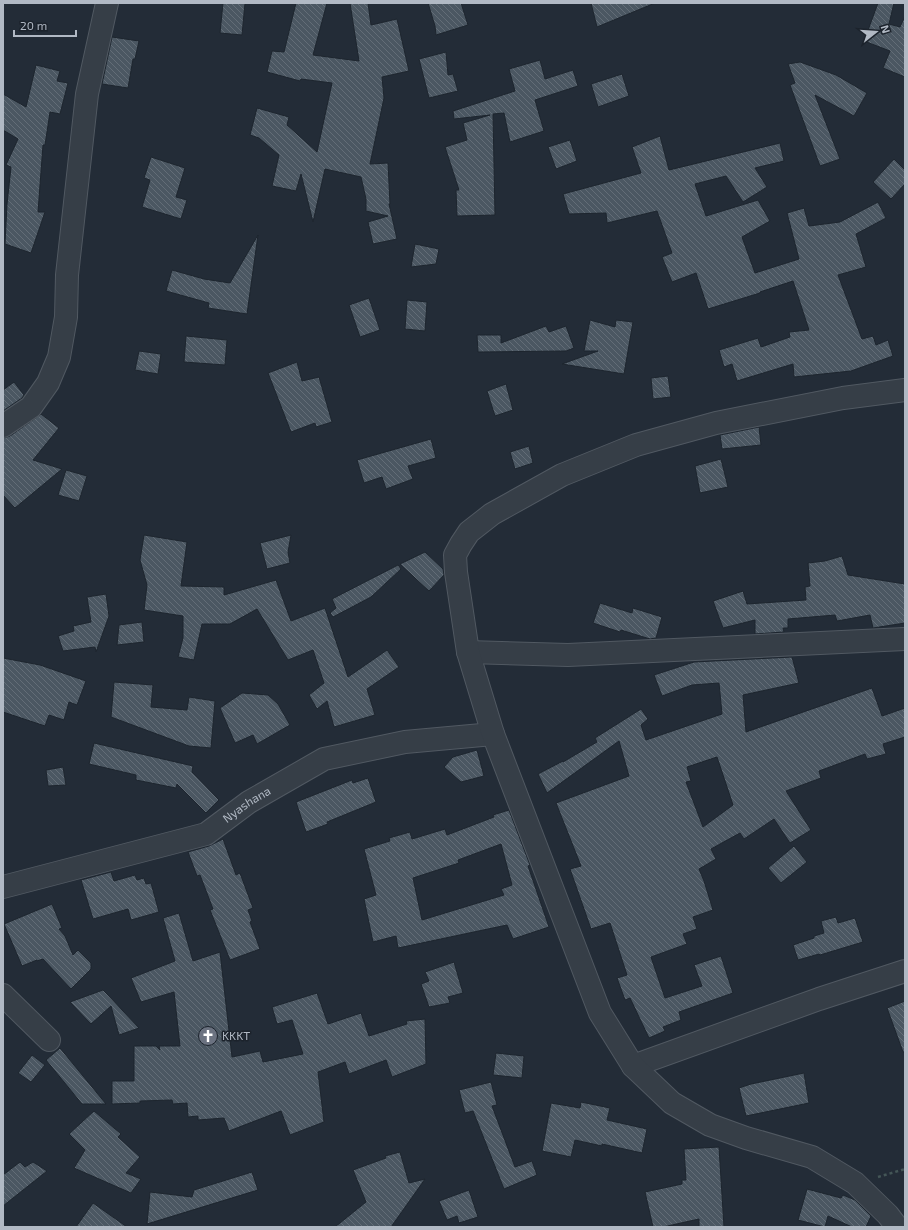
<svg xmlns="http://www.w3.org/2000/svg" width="908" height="1230" viewBox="0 0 908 1230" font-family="'Exo 2',sans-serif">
  <defs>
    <pattern id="building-back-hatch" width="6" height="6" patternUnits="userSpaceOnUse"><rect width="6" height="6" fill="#4b5762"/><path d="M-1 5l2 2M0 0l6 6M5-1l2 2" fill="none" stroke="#636d77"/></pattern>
  </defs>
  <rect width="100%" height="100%" fill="#232c37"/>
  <!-- building -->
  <g fill="url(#building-back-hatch)" stroke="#1d252e" fill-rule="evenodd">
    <path d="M 223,3 L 245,3 L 242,35 L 220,33 Z"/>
    <path d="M 296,3 L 327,3 L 313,55 L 359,61 L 350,3 L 368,3 L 371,25 L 397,19 L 409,71 L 382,77 L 384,98 L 370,164 L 388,163 L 390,204 L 389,204 L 397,239 L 373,244 L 368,222 L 388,216 L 366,211 L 366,199 L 361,177 L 325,169 L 313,222 L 301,174 L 296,191 L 272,186 L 279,155 L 259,138 L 250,135 L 257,108 L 289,117 L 287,125 L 317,152 L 332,83 L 301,79 L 300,81 L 267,72 L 272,51 L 284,52 Z"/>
    <path d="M 428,3 L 461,3 L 468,25 L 436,35 L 435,26 Z"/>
    <path d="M 591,3 L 655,3 L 597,27 Z"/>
    <path d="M 878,3 L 894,3 L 889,24 L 900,27 L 905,16 L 905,77 L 883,68 L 890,51 L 864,41 Z"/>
    <path d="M 112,37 L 139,41 L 135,59 L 133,59 L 128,88 L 102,84 Z"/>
    <path d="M 446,52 L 448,75 L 453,74 L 458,91 L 429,98 L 419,59 Z"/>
    <path d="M 540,60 L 545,79 L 573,70 L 578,86 L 535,100 L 544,131 L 510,142 L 504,113 L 493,114 L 495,215 L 457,216 L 456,190 L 459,190 L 445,147 L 467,140 L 463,123 L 490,115 L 454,119 L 453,111 L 515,91 L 509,69 Z"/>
    <path d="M 800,62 L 836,75 L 867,93 L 854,116 L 815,95 L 840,159 L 820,166 L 790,85 L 795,83 L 788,64 Z"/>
    <path d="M 36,65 L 60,71 L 57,81 L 68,83 L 60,114 L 50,112 L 45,145 L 43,145 L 38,212 L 45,212 L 31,253 L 5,244 L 7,204 L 11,167 L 6,165 L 18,139 L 3,130 L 3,94 L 26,107 Z"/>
    <path d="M 622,74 L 629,96 L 598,107 L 591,84 Z"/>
    <path d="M 660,136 L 669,170 L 780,143 L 784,161 L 755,168 L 767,187 L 743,202 L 726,176 L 695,184 L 706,216 L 758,200 L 770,221 L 742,237 L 755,273 L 799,259 L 787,213 L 804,208 L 809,226 L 840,222 L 878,202 L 886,218 L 856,234 L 866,267 L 838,275 L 862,339 L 873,336 L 876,345 L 888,340 L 893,356 L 851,371 L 794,377 L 793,364 L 737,381 L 732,364 L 724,367 L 719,350 L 758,338 L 761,347 L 790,337 L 789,332 L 809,330 L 793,281 L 760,292 L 760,293 L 708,309 L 696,273 L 672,282 L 662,257 L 672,253 L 657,211 L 607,223 L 606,213 L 569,214 L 563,194 L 641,173 L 632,147 Z"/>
    <path d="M 570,140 L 577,161 L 556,169 L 548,147 Z"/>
    <path d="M 151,157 L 185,168 L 176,197 L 187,200 L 181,219 L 142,207 L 150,180 L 144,178 Z"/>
    <path d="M 894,159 L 905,170 L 905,184 L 891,199 L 873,182 Z"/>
    <path d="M 258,235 L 247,314 L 208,308 L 209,303 L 166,291 L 172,270 L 204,279 L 230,283 Z"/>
    <path d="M 415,244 L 439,249 L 436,264 L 411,267 Z"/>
    <path d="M 369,298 L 380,330 L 360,337 L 349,305 Z"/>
    <path d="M 407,300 L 427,302 L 425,331 L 405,329 Z"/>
    <path d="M 590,320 L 615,327 L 616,320 L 633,322 L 624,374 L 562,364 L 598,351 L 584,351 Z"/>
    <path d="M 546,326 L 549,332 L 566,326 L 574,348 L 566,351 L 478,352 L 477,335 L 501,335 L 501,343 Z"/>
    <path d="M 186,336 L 227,340 L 225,365 L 184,362 Z"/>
    <path d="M 139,351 L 161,354 L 158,374 L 135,370 Z"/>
    <path d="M 297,362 L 302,381 L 319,377 L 332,422 L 316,427 L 315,423 L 291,432 L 268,373 Z"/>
    <path d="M 668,376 L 671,397 L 653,399 L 651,378 Z"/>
    <path d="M 14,382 L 24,395 L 22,398 L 3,411 L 3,390 Z"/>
    <path d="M 506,384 L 513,410 L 495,416 L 487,391 Z"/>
    <path d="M 41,414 L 59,428 L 33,460 L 62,469 L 15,508 L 3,495 L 3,438 L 10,436 Z"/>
    <path d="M 759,427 L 761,445 L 722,449 L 720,435 Z"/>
    <path d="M 431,439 L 436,458 L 408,466 L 413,479 L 386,489 L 382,477 L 364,483 L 357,460 Z"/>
    <path d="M 529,446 L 533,463 L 515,469 L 510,452 Z"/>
    <path d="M 721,459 L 728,487 L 700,493 L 695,466 Z"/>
    <path d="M 66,470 L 87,476 L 79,501 L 58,495 Z"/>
    <path d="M 144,535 L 187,542 L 181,586 L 224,587 L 224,595 L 276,580 L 291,621 L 325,608 L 348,677 L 387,650 L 399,667 L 367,689 L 375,715 L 334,727 L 327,701 L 317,709 L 309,695 L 324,683 L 313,650 L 288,660 L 257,609 L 230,624 L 202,624 L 194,660 L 178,657 L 183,638 L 183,616 L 144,610 L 147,585 L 140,560 Z"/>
    <path d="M 291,535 L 288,552 L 290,563 L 267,569 L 260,543 Z"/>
    <path d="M 425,552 L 443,569 L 444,575 L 429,591 L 400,564 Z"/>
    <path d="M 842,556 L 848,575 L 905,584 L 905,623 L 873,628 L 870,615 L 837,621 L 835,615 L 788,619 L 788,628 L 783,628 L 784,632 L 755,634 L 755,620 L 723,628 L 713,601 L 743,591 L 747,604 L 806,600 L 805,587 L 810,586 L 808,563 L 825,561 Z"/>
    <path d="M 398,565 L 401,569 L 371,597 L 333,617 L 330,613 L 336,608 L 332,599 Z"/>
    <path d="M 106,594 L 109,616 L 96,652 L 95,647 L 63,651 L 58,636 L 74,631 L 73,626 L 91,622 L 87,597 Z"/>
    <path d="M 600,603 L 632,613 L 633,608 L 662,617 L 656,638 L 650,639 L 621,630 L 620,632 L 593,623 Z"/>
    <path d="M 142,622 L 144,642 L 117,645 L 119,625 Z"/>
    <path d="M 792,657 L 799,683 L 743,695 L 746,732 L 872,688 L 882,716 L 905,708 L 905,737 L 883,744 L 886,754 L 867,759 L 865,754 L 819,771 L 821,778 L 786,791 L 811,830 L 790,843 L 774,819 L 744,839 L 740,833 L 711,849 L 716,859 L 699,869 L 704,881 L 713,910 L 693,917 L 697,929 L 683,934 L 687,944 L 651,957 L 665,998 L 702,986 L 694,965 L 721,956 L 733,993 L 679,1012 L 681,1020 L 663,1027 L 665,1031 L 649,1038 L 630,998 L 625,1000 L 617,978 L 627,975 L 610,923 L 591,929 L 570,869 L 581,866 L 556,803 L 629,776 L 619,741 L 547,793 L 538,774 L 563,761 L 563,762 L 597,742 L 595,738 L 641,709 L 648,719 L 641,725 L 646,740 L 722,714 L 719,683 L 692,685 L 662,696 L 654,675 L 694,662 ZM 717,757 L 733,805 L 703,827 L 686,782 L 691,781 L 687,767 Z"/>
    <path d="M 3,658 L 40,665 L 86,681 L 77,705 L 69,702 L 64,720 L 49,715 L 45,726 L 3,712 Z"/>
    <path d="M 114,682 L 153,685 L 151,707 L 187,710 L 189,697 L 215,701 L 211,748 L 189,746 L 111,717 Z"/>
    <path d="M 242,693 L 268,695 L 278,704 L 290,725 L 257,744 L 253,735 L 235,743 L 220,708 Z"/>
    <path d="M 94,743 L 193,766 L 192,772 L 219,800 L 206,813 L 177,784 L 176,788 L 136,780 L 136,775 L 89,764 Z"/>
    <path d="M 477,750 L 484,776 L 461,782 L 444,767 L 453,757 Z"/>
    <path d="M 63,767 L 66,785 L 48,786 L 46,770 Z"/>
    <path d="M 368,778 L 376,802 L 327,822 L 328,824 L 306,832 L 296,802 L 352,780 L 353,783 Z"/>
    <path d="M 509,810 L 530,865 L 528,866 L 549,927 L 513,939 L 507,925 L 398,948 L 396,936 L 373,942 L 364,899 L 376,895 L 364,849 L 390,841 L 389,838 L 410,832 L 412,839 L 445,829 L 447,835 L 494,817 L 493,815 ZM 501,844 L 512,885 L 501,889 L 504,895 L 422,920 L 413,878 L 459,863 L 458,860 Z"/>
    <path d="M 223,839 L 236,875 L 240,873 L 253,908 L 248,910 L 252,921 L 250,922 L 260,949 L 230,960 L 210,910 L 213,909 L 200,875 L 197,876 L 188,852 L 209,846 Z"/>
    <path d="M 794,846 L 807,862 L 781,883 L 768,868 Z"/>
    <path d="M 111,872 L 114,881 L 135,875 L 137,880 L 144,878 L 146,884 L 151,883 L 159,912 L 131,920 L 128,909 L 93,919 L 81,880 Z"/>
    <path d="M 52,904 L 62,928 L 59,929 L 65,936 L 73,955 L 78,950 L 91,963 L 91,969 L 71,989 L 43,959 L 37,961 L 37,960 L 22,966 L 4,924 Z"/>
    <path d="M 179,913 L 193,961 L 220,952 L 232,1057 L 260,1051 L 263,1062 L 303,1054 L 292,1020 L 277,1024 L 272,1007 L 317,993 L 328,1024 L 361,1013 L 369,1036 L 407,1024 L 406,1021 L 425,1019 L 426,1064 L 392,1077 L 386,1060 L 349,1074 L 345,1062 L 318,1072 L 324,1122 L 290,1135 L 281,1111 L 229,1131 L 224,1118 L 198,1120 L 198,1116 L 188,1117 L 187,1103 L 173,1104 L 172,1100 L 140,1101 L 140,1103 L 112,1104 L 112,1081 L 134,1081 L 134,1046 L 156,1046 L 160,1050 L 159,1046 L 180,1046 L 174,992 L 141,1002 L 131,978 L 175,961 L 163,918 Z"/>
    <path d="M 836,917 L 838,923 L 855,918 L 863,942 L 820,955 L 819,954 L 798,960 L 793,945 L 814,938 L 814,936 L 824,933 L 821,921 Z"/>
    <path d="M 454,962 L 463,993 L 448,997 L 450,1003 L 429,1007 L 421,984 L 429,981 L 425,972 Z"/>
    <path d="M 103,990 L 107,994 L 139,1028 L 119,1035 L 111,1006 L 91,1024 L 70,1002 Z"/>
    <path d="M 905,1001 L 905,1052 L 903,1052 L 887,1008 Z"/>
    <path d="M 60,1048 L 106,1104 L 82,1104 L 46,1060 Z"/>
    <path d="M 496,1053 L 524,1056 L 522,1078 L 493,1075 Z"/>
    <path d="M 32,1055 L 45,1065 L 31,1082 L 18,1073 Z"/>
    <path d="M 804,1073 L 809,1103 L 746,1116 L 739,1088 L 751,1084 Z"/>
    <path d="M 491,1082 L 497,1105 L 492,1106 L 515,1167 L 532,1161 L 537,1175 L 504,1189 L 473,1111 L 465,1113 L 459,1090 Z"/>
    <path d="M 581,1102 L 610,1108 L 607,1120 L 647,1129 L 642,1153 L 602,1144 L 602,1146 L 575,1140 L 571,1157 L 542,1151 L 551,1103 L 580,1108 Z"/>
    <path d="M 94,1111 L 121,1134 L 118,1137 L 140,1157 L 126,1173 L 141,1179 L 131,1193 L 74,1168 L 85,1150 L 69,1134 Z"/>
    <path d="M 719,1147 L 724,1227 L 699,1227 L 699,1219 L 663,1227 L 653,1227 L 645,1192 L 682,1184 L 682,1180 L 686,1180 L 684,1149 Z"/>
    <path d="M 400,1152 L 409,1183 L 425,1179 L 391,1227 L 335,1227 L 366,1202 L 353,1170 L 386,1158 L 385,1156 Z"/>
    <path d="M 20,1162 L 25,1167 L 33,1162 L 47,1171 L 3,1206 L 3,1175 Z"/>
    <path d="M 252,1172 L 258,1190 L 147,1224 L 150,1192 L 192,1197 L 194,1190 Z"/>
    <path d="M 807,1189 L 841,1198 L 843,1195 L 855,1200 L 871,1216 L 866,1227 L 852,1227 L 828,1216 L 825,1227 L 798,1220 Z"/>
    <path d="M 469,1190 L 478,1217 L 459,1223 L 457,1216 L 447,1220 L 439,1201 Z"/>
    <path d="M 93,1203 L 127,1227 L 76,1227 Z"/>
  </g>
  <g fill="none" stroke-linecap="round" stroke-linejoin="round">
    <defs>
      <g id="minor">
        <path d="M 3,426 L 31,407 L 48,383 L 59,357 L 66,317 L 67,275 L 87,94 L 107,3"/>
        <path d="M 468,652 L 568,655 L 905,639"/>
        <path id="s1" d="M 3,887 L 206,834 L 249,802 L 324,759 L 405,742 L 493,734"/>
        <path d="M 3,995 L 49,1040"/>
        <path d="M 633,1066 L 819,999 L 905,971"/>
        <path d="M 897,1227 L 888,1215 L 855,1183 L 812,1157 L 746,1138 L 710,1125 L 672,1103 L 633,1066 L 600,1013 L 493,734 L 468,652 L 456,572 L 455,555 L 461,544 L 469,532 L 492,514 L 562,475 L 636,445 L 716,423 L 843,398 L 905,390"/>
      </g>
    </defs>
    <!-- minor casing -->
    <use href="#minor" stroke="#515962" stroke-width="24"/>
    <!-- path -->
    <path stroke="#445657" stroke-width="2.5" stroke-dasharray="3 3" stroke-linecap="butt" d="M 878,1177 L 905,1169"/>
    <!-- minor -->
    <use href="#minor" stroke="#363e47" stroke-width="22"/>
  </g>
  <!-- icons -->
  <defs>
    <symbol id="church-disc" viewBox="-11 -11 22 22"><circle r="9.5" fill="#6b7280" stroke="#1c232c"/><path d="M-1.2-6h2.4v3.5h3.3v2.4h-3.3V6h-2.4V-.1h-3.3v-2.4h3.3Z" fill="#fff"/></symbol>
  </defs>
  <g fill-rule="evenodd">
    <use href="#church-disc" x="197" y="1025" width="22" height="22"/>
  </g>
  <g text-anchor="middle" stroke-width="3" stroke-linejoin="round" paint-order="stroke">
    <!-- street labels -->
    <g font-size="12" fill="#b1b9c4" stroke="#1c232c">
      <text dy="4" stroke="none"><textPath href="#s1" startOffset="260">Nyashana</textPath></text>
    </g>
    <!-- poi labels -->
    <g font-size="12" fill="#b1b9c4" stroke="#1c232c" text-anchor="start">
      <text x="222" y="1040">KKKT</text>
    </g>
  </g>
  <!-- border -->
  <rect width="908" height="1230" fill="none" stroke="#b1b9c4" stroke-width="8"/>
  <!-- north arrow -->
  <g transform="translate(876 32) rotate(73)" stroke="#1c232c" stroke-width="3" paint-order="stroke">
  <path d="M0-3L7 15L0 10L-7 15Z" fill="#b1b9c4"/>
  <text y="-6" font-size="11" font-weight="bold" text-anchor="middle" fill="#b1b9c4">N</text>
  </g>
  <!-- scale -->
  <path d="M14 30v6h62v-6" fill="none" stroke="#b1b9c4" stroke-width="2"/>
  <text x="20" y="30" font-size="12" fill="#b1b9c4" stroke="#1c232c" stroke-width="3" paint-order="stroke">20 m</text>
</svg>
